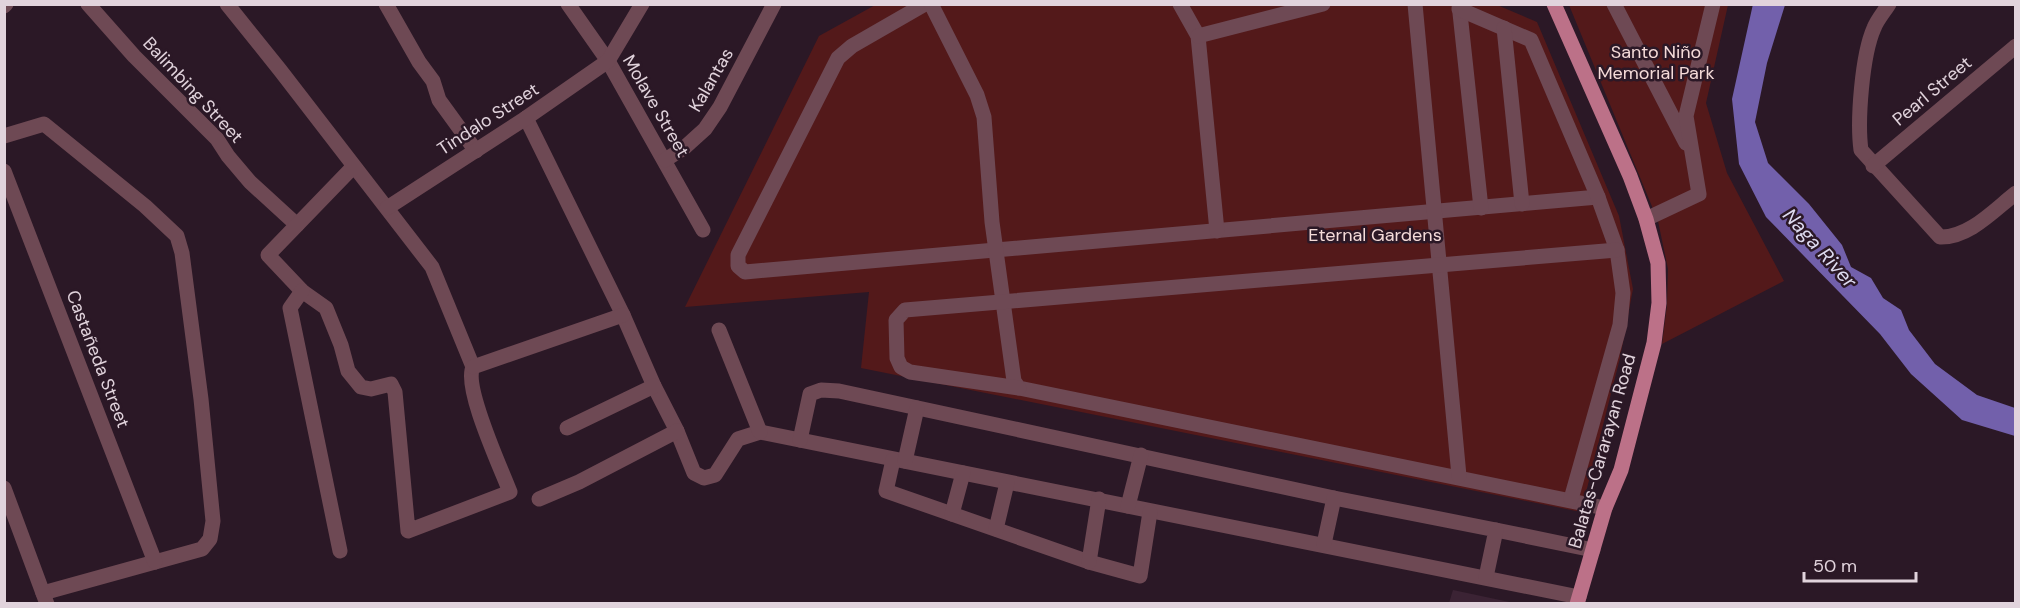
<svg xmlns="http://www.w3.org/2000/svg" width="2020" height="608" viewBox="0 0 2020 608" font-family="'DM Sans',sans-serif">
  <rect width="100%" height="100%" fill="#2b1826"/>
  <!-- built -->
  <path fill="#3b2334" d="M 1453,590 L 1514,603 L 1449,603 Z"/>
  <!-- green -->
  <g fill="#53191a">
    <path d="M 877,4 L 1497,5 L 1537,22 L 1619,216 L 1633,289 L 1620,358 L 1581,512 L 861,368 L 869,292 L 685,307 L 819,36 Z"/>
    <path d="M 1569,5 L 1728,5 L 1706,103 L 1727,173 L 1784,281 L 1662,344 L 1667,305 L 1668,269 L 1658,221 Z"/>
  </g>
  <!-- water -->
  <path fill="#7260ab" d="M 1753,4 L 1785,5 L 1767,63 L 1755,122 L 1768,163 L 1809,204 L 1842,245 L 1851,267 L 1871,278 L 1883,298 L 1901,310 L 1909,330 L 1935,364 L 1977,395 L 2015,408 L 2015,436 L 1962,420 L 1911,374 L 1880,334 L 1766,217 L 1739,164 L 1732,99 Z"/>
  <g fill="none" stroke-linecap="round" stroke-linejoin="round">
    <!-- minor -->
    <g stroke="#6e4954" stroke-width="15">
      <path d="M 88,4 L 134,56 L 217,139 L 228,156 L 250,182 L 297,225"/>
      <path d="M 227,4 L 280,70 L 432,267 L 473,367 C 463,387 501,468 510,492 L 408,531 L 395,392 L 391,384 L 371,389 L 361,387 L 348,371 L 341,345 L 326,308 L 302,291 L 268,255 L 354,166"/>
      <path d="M 386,4 L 419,62 L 433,81 L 439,100 L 476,151"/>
      <path d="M 568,4 L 608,61 L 703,230"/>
      <path d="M 925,4 L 852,46 L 838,58 L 738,255 L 738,266 L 745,272 L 1598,197"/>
      <path d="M 931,4 L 977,95 L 984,117 L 992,222 L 1014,381 L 1019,388 L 1605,508"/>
      <path d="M 1180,4 L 1198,36 L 1217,231"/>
      <path d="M 1415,4 L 1459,476"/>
      <path d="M 1459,4 L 1481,208"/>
      <path d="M 1614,4 L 1686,143"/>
      <path d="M 1889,4 C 1884,12 1877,20 1874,28 C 1862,55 1857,121 1861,150 L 1940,237 C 1969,238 1994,210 2016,193"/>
      <path d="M 4,6 L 6,4"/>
      <path d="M 1459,9 L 1531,40 L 1598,197 L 1617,250 L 1623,293 L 1620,325 L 1571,499"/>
      <path d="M 1504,28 L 1522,204"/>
      <path d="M 1198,36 L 1323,4"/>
      <path d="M 526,118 L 623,315 L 654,386 L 677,431 L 694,473 L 704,478 L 715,475 L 738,439 L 760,432 C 1032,489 1306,540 1579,597"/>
      <path d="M 4,136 L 44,124 L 145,206 L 177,236 L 182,253 L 201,399 L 213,521 L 210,539 L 202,549 L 43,593"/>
      <path d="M 665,160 L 684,148 L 705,129 L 720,107 L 774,4"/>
      <path d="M 1873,166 L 2016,46"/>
      <path d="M 4,171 L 155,562"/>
      <path d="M 387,208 L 526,118 L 608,61 L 642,4"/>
      <path d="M 1646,219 L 1699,194 L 1686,116 L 1713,4"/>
      <path d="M 302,291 L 290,308 L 340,551"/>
      <path d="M 719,330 L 760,432"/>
      <path d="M 473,367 L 623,315"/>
      <path d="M 1019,388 L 910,372 L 901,367 L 897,358 L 896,320 L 905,310 L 1617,250"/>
      <path d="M 567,428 L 654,386"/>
      <path d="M 800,440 L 810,394 L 821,390 L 839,391 L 1334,498"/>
      <path d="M 893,460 L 886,491 L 1089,562 L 1140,576 L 1150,512"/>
      <path d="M 905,461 L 917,408"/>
      <path d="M 4,488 L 47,604"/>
      <path d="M 539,499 L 579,482 L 677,431"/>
      <path d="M 1128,506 L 1141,455"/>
      <path d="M 952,514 L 963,473"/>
      <path d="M 996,529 L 1007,483"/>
      <path d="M 1496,530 L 1593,550"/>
      <path d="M 1324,544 L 1334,498 L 1496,530 L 1486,577"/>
      <path d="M 1089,562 L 1099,499"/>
    </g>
    <!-- major -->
    <path stroke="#bc7188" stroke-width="15" d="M 1554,4 L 1630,176 L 1646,219 L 1658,263 L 1659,303 L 1654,343 L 1621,470 L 1605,508 L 1577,604"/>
  </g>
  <g text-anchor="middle" stroke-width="5" stroke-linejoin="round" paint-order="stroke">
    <!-- park labels -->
    <g font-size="18" fill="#f5dbd9" stroke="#2b1826">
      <text x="1656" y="58">Santo Niño<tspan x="1656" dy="21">Memorial Park</tspan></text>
      <text x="1375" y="241">Eternal Gardens</text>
    </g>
    <!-- street labels -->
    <g font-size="18" fill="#e1d3dc" stroke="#2b1826">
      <text transform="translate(711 80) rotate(-60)" y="6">Kalantas</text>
      <text transform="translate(193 90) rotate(47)" y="6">Balimbing Street</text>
      <text transform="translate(1932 91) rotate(-40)" y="6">Pearl Street</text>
      <text transform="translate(656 106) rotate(60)" y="6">Molave Street</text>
      <text transform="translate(488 119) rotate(-33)" y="6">Tindalo Street</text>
      <text transform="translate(98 359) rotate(69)" y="6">Castañeda Street</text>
      <text transform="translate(1602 451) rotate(-74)" y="6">Balatas-Cararayan Road</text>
    </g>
    <!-- water labels -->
    <g font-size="20" font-style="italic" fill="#dddaef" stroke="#2b1826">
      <text transform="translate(1820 248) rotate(48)" y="7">Naga River</text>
    </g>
  </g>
  <!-- border -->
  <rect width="2020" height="608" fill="none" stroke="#e1d3dc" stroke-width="12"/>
  <!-- scale -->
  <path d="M1804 572v9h112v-9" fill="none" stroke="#e1d3dc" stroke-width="3"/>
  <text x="1813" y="572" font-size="18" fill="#e1d3dc" stroke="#2b1826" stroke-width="4.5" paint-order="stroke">50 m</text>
</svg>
